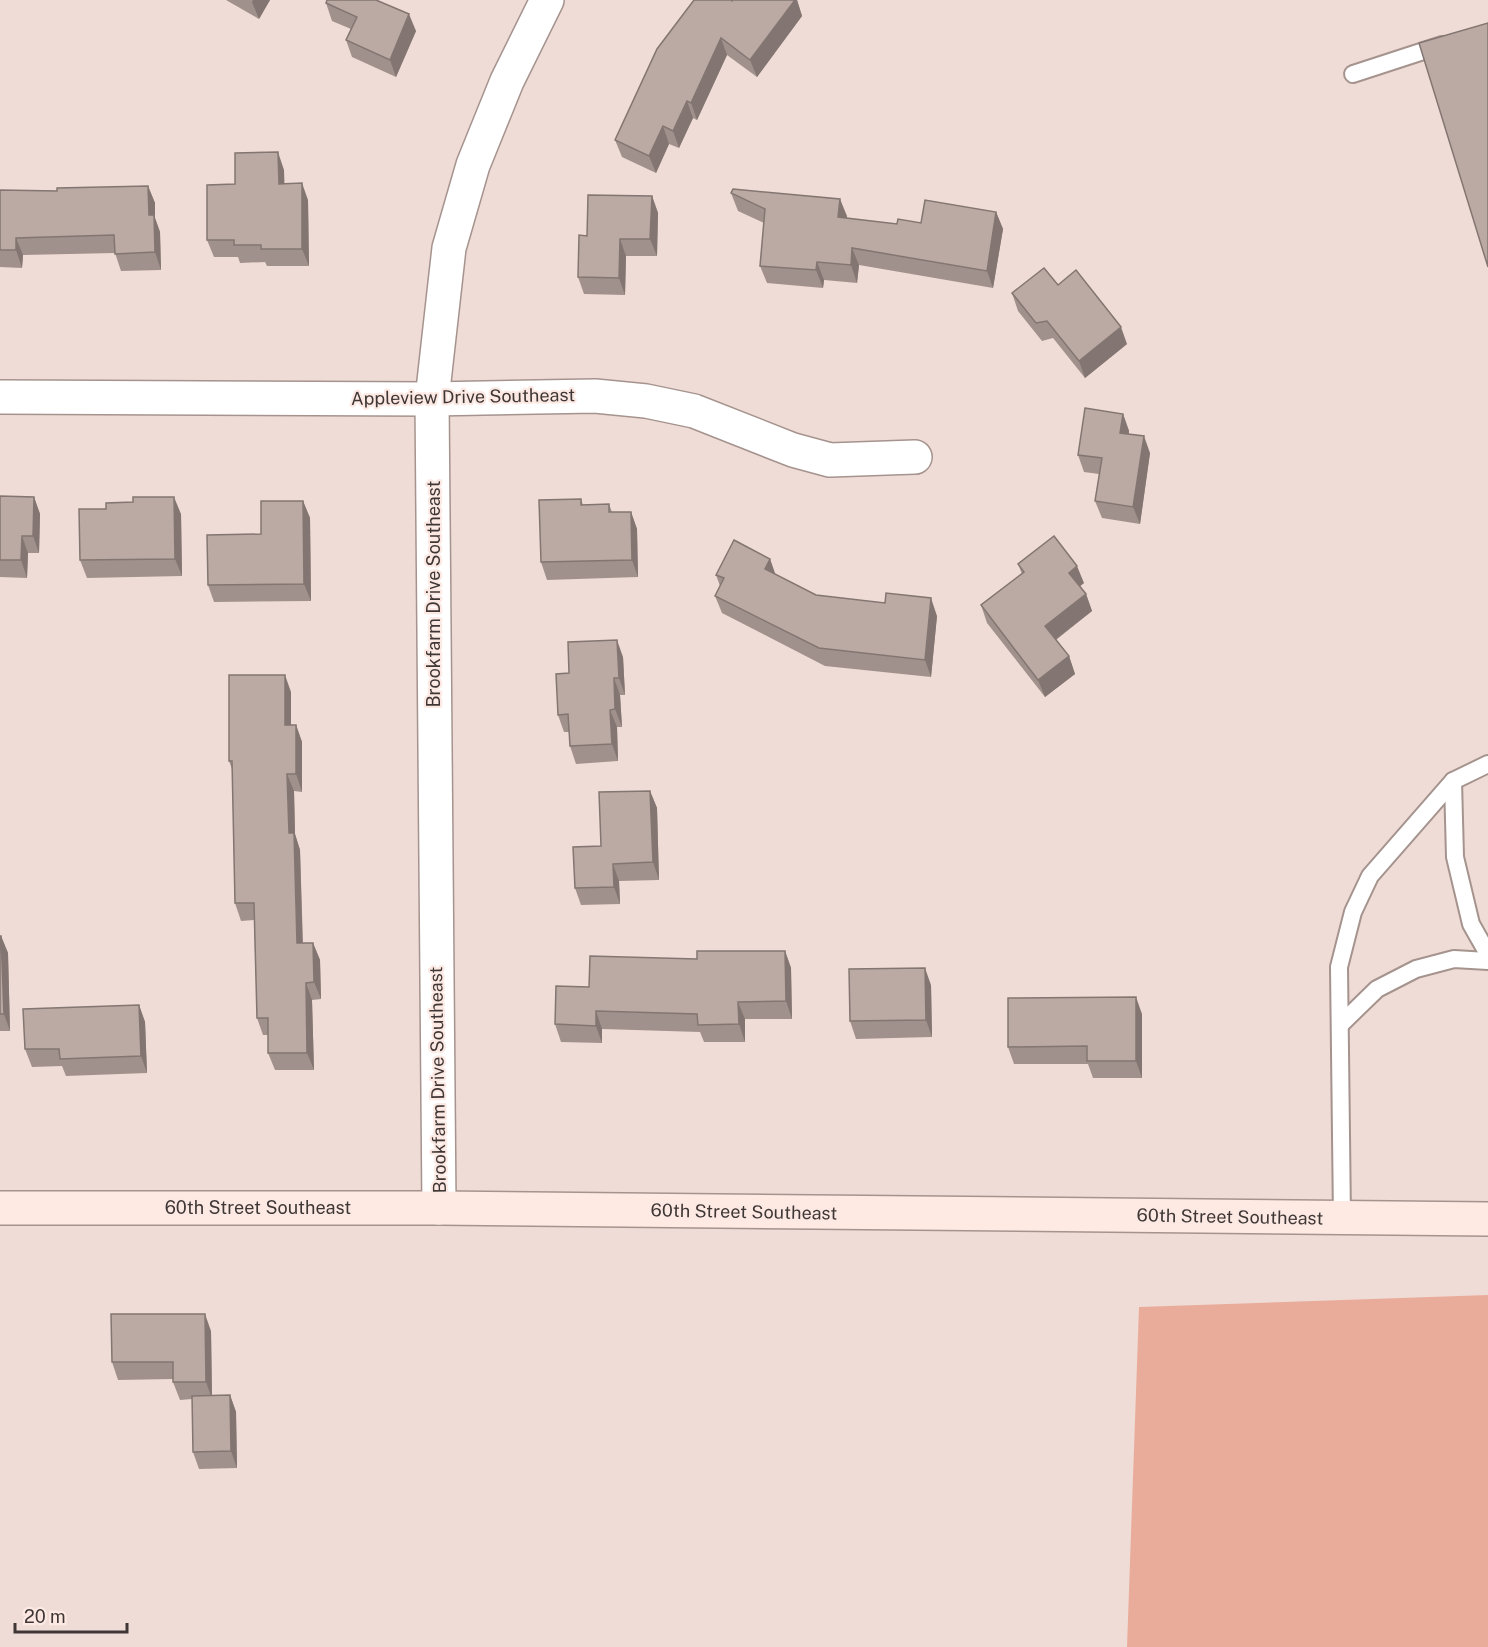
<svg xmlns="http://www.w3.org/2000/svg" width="1488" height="1647" viewBox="0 0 1488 1647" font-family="'Public Sans',sans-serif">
  <rect width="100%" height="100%" fill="#f0dcd6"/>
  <!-- green -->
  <path fill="#e9ac9a" d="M 1488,1295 L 1488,1647 L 1127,1647 L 1139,1307 Z"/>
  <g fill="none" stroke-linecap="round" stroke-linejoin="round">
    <defs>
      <g id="service">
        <path d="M 1353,74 L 1442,45"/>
        <path d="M 1453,781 L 1455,857 L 1471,924 L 1488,954"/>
        <path d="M 1340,1025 L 1377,989 L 1416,969 L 1454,959 L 1488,961"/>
        <path d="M 1342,1218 L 1339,967 L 1353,912 L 1370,876 L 1453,781 L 1488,764"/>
      </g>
      <g id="minor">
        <path d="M 0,397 L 432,399 L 595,396 L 646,401 L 694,411 L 793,450 L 830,460 L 915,457"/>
        <path d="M 439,1208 L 432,399 L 449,248 L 473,165 L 507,81 L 547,0"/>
      </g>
      <path id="secondary" d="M 0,1208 L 439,1208 L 1488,1219"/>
    </defs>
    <!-- service casing -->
    <use href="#service" stroke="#a5938e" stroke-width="20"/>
    <!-- minor casing -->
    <use href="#minor" stroke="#a5938e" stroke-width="36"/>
    <!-- secondary casing -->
    <use href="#secondary" stroke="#a5938e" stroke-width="36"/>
    <!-- service -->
    <use href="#service" stroke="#fff" stroke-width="16"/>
    <!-- minor -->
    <use href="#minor" stroke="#fff" stroke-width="33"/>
    <!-- secondary -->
    <use href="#secondary" stroke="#fee9e3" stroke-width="33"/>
  </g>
  <!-- wall -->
  <g fill="#a1918c">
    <path d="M 226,0 L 270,0 L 259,19 Z"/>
    <path d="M 733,0 L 797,0 L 802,16 L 757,77 L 727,55 L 697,120 L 693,118 L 679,148 L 669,144 L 656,173 L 622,157 L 615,140 Z"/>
    <path d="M 381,1 L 381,2 L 416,31 L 396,77 L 352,57 L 346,40 L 351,29 L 332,21 L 326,3 Z"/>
    <path d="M 284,170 L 284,184 L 308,200 L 309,266 L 267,266 L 265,262 L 240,263 L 238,257 L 214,257 L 207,240 L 235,184 Z"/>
    <path d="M 148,186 L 155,203 L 155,218 L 160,232 L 161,270 L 121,271 L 115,253 L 23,255 L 22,268 L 0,267 L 0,190 L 57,191 Z"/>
    <path d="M 731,193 L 847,216 L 846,218 L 897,224 L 921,223 L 996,212 L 1003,229 L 993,288 L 859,265 L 857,283 L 824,280 L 823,288 L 767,283 L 760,266 L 764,223 L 738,211 Z"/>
    <path d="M 652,196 L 658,213 L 657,256 L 626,256 L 625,295 L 584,294 L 578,277 L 587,236 Z"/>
    <path d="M 1058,285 L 1127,344 L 1085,378 L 1053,338 L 1042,341 L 1018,311 L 1012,293 Z"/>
    <path d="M 1123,414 L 1129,431 L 1129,434 L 1150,453 L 1140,524 L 1102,518 L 1095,501 L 1099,474 L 1084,472 L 1078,455 Z"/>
    <path d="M 0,496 L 34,497 L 40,514 L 39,553 L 28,553 L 27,578 L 0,577 Z"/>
    <path d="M 581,499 L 583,505 L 609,504 L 612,512 L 631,512 L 637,529 L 638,577 L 547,580 L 541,562 Z"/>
    <path d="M 303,501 L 310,518 L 311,601 L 214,602 L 208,585 L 261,534 Z"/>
    <path d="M 106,509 L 181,514 L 182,576 L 87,578 L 80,560 Z"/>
    <path d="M 770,559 L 775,574 L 816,595 L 937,616 L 931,677 L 825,666 L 722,613 L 715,596 L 720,586 L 716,575 Z"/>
    <path d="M 1018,564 L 1084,583 L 1080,586 L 1086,594 L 1092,611 L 1056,640 L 1069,656 L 1075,674 L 1045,697 L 987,623 L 981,605 L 1022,574 Z"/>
    <path d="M 623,657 L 625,695 L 620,695 L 622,727 L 617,727 L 618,761 L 576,764 L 570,746 L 569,732 L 564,732 L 558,715 L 569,673 Z"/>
    <path d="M 291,692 L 291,725 L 296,725 L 302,742 L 302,792 L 294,791 L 295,834 L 300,850 L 303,943 L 313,943 L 320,960 L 321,999 L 312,1000 L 314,1070 L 275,1070 L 268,1053 L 268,1035 L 263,1035 L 257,1018 L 254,920 L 241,921 L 235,903 L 232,769 L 229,761 Z"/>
    <path d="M 650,791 L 657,808 L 659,880 L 619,881 L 620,904 L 581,905 L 575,888 L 601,846 Z"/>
    <path d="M 0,936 L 1,936 L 8,953 L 10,1031 L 0,1031 Z"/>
    <path d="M 785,951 L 791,968 L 792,1019 L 745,1019 L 745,1042 L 704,1042 L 700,1032 L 602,1029 L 602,1043 L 561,1042 L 555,1024 L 589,987 L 697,959 Z"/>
    <path d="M 931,985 L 932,1037 L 856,1039 L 850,1021 Z"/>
    <path d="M 139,1005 L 145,1022 L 147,1073 L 66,1076 L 62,1066 L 32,1067 L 25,1049 Z"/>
    <path d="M 1142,1014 L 1142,1078 L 1093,1078 L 1088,1064 L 1014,1064 L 1008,1047 Z"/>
    <path d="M 211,1331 L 212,1396 L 230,1395 L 236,1412 L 237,1468 L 199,1469 L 193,1452 L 192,1399 L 180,1400 L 173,1382 L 173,1379 L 118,1380 L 112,1362 Z"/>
  </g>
  <!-- shaded-wall -->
  <g fill="#837672">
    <path d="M 253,0 L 270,0 L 259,19 L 252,2 Z"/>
    <path d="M 795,0 L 797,0 L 802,16 L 757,77 L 750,60 Z"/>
    <path d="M 409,14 L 416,31 L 396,77 L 390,60 Z"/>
    <path d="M 721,38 L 727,55 L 697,120 L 691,103 Z"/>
    <path d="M 687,101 L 693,118 L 679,148 L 673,131 Z"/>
    <path d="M 663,126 L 669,144 L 656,173 L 649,156 Z"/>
    <path d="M 278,152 L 284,170 L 285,201 L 279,184 Z"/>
    <path d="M 302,183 L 308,200 L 309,266 L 302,249 Z"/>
    <path d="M 148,186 L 155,203 L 155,218 L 160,232 L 161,270 L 155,252 L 149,215 Z"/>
    <path d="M 652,196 L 658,213 L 657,256 L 650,239 Z"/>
    <path d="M 840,199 L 847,216 L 845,235 L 838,217 Z"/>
    <path d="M 996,212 L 1003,229 L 993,288 L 987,271 Z"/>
    <path d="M 16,238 L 23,255 L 22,268 L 16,250 Z"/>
    <path d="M 620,239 L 626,256 L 625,295 L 619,278 Z"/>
    <path d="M 852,248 L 859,265 L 857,283 L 851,265 Z"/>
    <path d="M 817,262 L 824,280 L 823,288 L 816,270 Z"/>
    <path d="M 1121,327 L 1127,344 L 1085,378 L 1079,361 Z"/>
    <path d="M 1123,414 L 1129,431 L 1126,450 L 1120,433 Z"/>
    <path d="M 1144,436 L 1150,453 L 1140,524 L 1133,507 Z"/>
    <path d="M 34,497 L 40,514 L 39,553 L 33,536 Z"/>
    <path d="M 174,497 L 181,514 L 182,576 L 175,559 Z"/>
    <path d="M 303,501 L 310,518 L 311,601 L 304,584 Z"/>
    <path d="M 631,512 L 637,529 L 638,577 L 632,560 Z"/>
    <path d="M 22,536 L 28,553 L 27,578 L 21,560 Z"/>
    <path d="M 770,559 L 776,576 L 765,569 Z"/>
    <path d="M 1077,566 L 1084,583 L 1075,590 L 1069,573 Z"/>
    <path d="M 1086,594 L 1092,611 L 1051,643 L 1045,626 Z"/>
    <path d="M 931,598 L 937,616 L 931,677 L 925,660 Z"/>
    <path d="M 617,640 L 623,657 L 625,695 L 619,678 Z"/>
    <path d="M 1069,656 L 1075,674 L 1045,697 L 1038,680 Z"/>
    <path d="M 285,675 L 291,692 L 291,742 L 285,725 Z"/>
    <path d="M 614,678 L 620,695 L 622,727 L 615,709 Z"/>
    <path d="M 610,710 L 617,727 L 618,761 L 612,744 Z"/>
    <path d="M 296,725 L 302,742 L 302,792 L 296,774 Z"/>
    <path d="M 287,774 L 294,791 L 295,834 L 300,850 L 303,960 L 297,943 L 289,833 Z"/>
    <path d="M 650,791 L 657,808 L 659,880 L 653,862 Z"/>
    <path d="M 613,864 L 619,881 L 620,904 L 614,887 Z"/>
    <path d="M 1,936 L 8,953 L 10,1031 L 4,1014 Z"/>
    <path d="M 313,943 L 320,960 L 321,999 L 314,982 Z"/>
    <path d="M 785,951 L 791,968 L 792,1019 L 786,1001 Z"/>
    <path d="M 925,968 L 931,985 L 932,1037 L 926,1020 Z"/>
    <path d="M 306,983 L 312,1000 L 314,1070 L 307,1053 Z"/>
    <path d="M 1136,997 L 1142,1014 L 1142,1078 L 1136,1061 Z"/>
    <path d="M 738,1002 L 745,1019 L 745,1042 L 739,1024 Z"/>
    <path d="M 139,1005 L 145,1022 L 147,1073 L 141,1056 Z"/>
    <path d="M 596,1011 L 602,1029 L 602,1043 L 596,1026 Z"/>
    <path d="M 205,1314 L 211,1331 L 212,1399 L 206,1382 Z"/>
    <path d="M 230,1395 L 236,1412 L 237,1468 L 231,1451 Z"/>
  </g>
  <!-- building -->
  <g fill="#bba9a3" stroke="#837672" stroke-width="1.5">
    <path d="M 327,0 L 376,0 L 409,14 L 390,60 L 346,40 L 357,17 L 326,3 Z"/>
    <path d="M 694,0 L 731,0 L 732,1 L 733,0 L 795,0 L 750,60 L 721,38 L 691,103 L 687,101 L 673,131 L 663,126 L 649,156 L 615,140 L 657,49 Z"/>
    <path d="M 1488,23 L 1488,267 L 1419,43 Z"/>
    <path d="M 278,152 L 279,184 L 302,183 L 302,249 L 261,249 L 261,245 L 234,245 L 234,240 L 207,240 L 207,185 L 235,184 L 235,153 Z"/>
    <path d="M 148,186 L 149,215 L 154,215 L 155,252 L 115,254 L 114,235 L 16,238 L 16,250 L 0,250 L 0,190 L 57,191 L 57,188 Z"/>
    <path d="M 733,189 L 840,199 L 838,217 L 897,224 L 898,219 L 921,223 L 925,200 L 996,212 L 987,271 L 852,248 L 851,265 L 817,262 L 816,270 L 760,266 L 765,209 L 731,193 Z"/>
    <path d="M 588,195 L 652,196 L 650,239 L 620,239 L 619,278 L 578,277 L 579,235 L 587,236 Z"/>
    <path d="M 1044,268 L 1058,285 L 1076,270 L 1121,327 L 1079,361 L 1047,321 L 1036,323 L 1012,293 Z"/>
    <path d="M 1085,408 L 1123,414 L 1120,433 L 1144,436 L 1133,507 L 1095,501 L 1102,458 L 1078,455 Z"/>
    <path d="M 0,496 L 34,497 L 33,536 L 22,536 L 21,560 L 0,560 Z"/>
    <path d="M 133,497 L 174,497 L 175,559 L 80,560 L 79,509 L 106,509 L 106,503 L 133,502 Z"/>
    <path d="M 581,499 L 581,505 L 609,504 L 609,512 L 631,512 L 632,560 L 541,562 L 539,500 Z"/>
    <path d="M 261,501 L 303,501 L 304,584 L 208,585 L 207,535 L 261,534 Z"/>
    <path d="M 1054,536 L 1077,566 L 1069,573 L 1086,594 L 1045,626 L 1069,656 L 1038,680 L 981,605 L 1024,572 L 1018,564 Z"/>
    <path d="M 734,540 L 770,559 L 765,569 L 816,595 L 885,603 L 886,593 L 931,598 L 925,660 L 819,648 L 715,596 L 724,578 L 716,575 Z"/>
    <path d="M 617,640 L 619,678 L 614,678 L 615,709 L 610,710 L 612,744 L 570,746 L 568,714 L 558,715 L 556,674 L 569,673 L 568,642 Z"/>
    <path d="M 229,675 L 285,675 L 285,725 L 296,725 L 296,774 L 287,774 L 289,833 L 294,833 L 297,943 L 313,943 L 314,982 L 306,983 L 307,1053 L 268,1053 L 268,1018 L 257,1018 L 254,903 L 235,903 L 232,761 L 229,761 Z"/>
    <path d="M 650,791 L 653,862 L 613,864 L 614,887 L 575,888 L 573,847 L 601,846 L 599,792 Z"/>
    <path d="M 0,936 L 1,936 L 4,1014 L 0,1014 Z"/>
    <path d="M 697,951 L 785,951 L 786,1001 L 738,1002 L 739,1024 L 698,1025 L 697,1014 L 596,1011 L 596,1026 L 555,1024 L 556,986 L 589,987 L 590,956 L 697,959 Z"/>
    <path d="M 925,968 L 926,1020 L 850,1021 L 849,969 Z"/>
    <path d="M 1136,997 L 1136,1061 L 1087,1061 L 1087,1046 L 1008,1047 L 1008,998 Z"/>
    <path d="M 139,1005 L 141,1056 L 60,1059 L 59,1049 L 25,1049 L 23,1009 Z"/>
    <path d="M 111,1314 L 205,1314 L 206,1382 L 173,1382 L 173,1362 L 112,1362 Z"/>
    <path d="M 230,1395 L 231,1451 L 193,1452 L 192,1396 Z"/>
  </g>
  <g text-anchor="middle" stroke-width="4.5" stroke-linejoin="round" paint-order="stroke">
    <!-- street labels -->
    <g font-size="18" fill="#3f3735" stroke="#fde9e3">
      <text transform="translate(463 397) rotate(-1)" y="6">Appleview Drive Southeast</text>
      <text transform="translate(434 594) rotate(-90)" y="6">Brookfarm Drive Southeast</text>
      <text transform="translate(438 1080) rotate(-91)" y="6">Brookfarm Drive Southeast</text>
      <text x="258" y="1214">60th Street Southeast</text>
      <text transform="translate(744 1212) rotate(1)" y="6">60th Street Southeast</text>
      <text transform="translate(1230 1217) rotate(1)" y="6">60th Street Southeast</text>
    </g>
  </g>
  <!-- scale -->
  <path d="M15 1623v9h112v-9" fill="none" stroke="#3f3735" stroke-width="3"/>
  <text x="24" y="1623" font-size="18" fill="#3f3735" stroke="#fde9e3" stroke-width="4.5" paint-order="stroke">20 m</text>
</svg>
